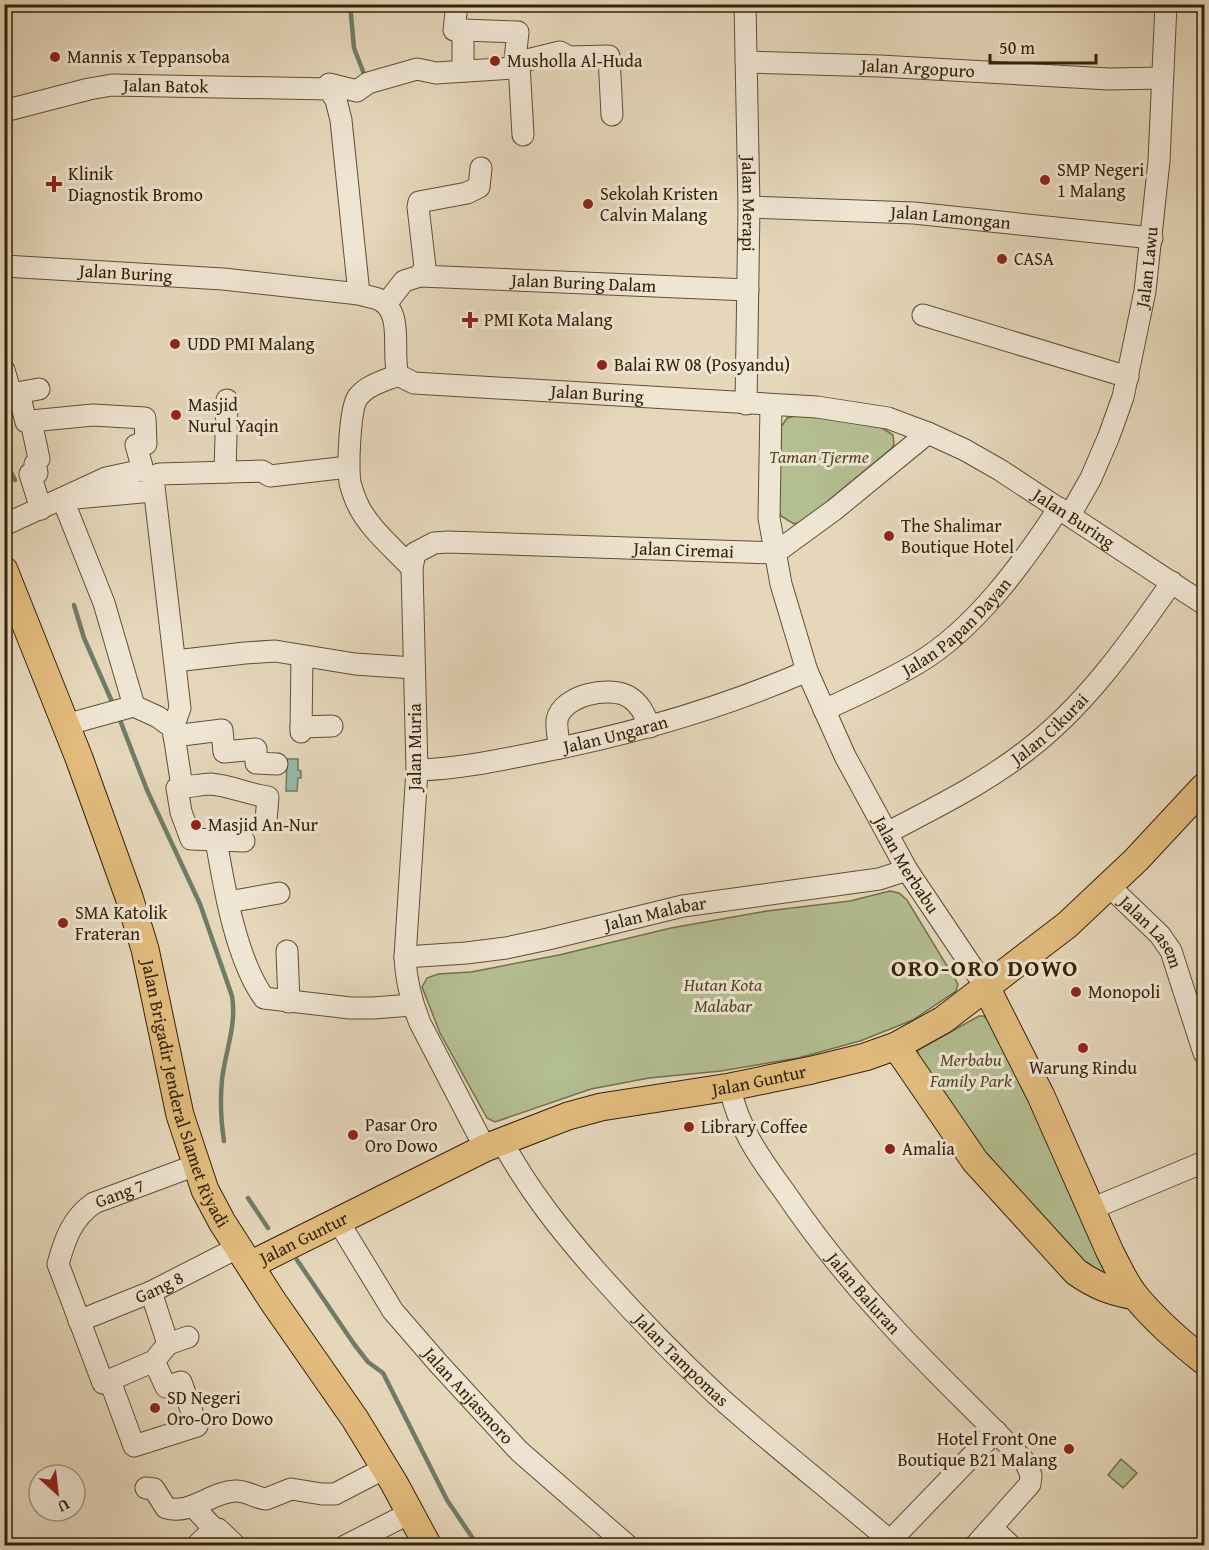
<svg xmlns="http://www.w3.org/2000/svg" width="1209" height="1550" viewBox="0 0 1209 1550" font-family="'Gentium Book Plus',serif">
  <rect width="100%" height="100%" fill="#e6d7bb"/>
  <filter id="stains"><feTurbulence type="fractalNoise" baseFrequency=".00333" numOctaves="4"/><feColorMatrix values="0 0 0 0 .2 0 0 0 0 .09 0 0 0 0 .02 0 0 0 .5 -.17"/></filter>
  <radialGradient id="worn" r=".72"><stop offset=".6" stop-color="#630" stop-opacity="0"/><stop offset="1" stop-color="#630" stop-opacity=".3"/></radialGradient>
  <!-- green -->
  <g fill="#b3be91" stroke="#73704c" stroke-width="1.5">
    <path d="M 804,414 L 882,428 L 893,435 L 894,445 L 891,449 L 804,521 L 794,524 L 781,516 L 778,507 L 781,427 L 787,418 Z"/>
    <path d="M 890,891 L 899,893 L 907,900 L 958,984 L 956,991 L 913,1020 L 860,1041 L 798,1058 L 721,1071 L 649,1078 L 591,1089 L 495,1122 L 487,1118 L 440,1033 L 422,987 L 427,978 L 438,974 L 471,972 L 559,955 L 671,928 L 767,911 L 850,901 Z"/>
    <path d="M 979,1016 L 984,1016 L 988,1020 L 1024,1088 L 1117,1282 L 1100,1281 L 980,1154 L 918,1060 L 918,1050 Z"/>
    <path d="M 1121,1459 L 1137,1473 L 1123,1488 L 1108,1475 Z"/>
  </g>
  <!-- water -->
  <path fill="#97baaa" stroke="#6f7d68" stroke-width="1.5" d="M 287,759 L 298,759 L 298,770 L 301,771 L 301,778 L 298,778 L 297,791 L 286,791 Z"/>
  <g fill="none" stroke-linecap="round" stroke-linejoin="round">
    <!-- stream -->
    <g stroke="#6f7d68" stroke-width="4.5">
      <path d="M 350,4 L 354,48 L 366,79"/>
      <path d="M 4,459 L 15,480"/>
      <path d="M 74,605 L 84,638 L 113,704"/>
      <path d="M 118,715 L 147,790 L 200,904 L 232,996 C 237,1025 225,1052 222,1080 C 220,1100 221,1121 224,1141"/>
      <path d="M 248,1198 L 268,1228"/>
      <path d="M 297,1260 L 354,1344 L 368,1362 L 383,1373 L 447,1500 L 478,1546"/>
    </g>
    <defs>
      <g id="minor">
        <path d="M 457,4 L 454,30 L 463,30 L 463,71"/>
        <path id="s1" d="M 745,4 L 749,207 L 746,404"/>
        <path d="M 463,30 L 518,32 L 514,68"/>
        <path id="s2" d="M 746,62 L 880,66 L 1109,79 L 1162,78"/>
        <path d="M 519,64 L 523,135"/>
        <path d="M 329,84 L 357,91 L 368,83 L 417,69 L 436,73 L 514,68 L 523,61 L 560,52 L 569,57 L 609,56 L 612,115"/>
        <path id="s3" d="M 4,111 L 89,89 L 112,85 L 329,89 L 336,100 L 341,120 L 359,294"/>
        <path id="s4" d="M 749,207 L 914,213 L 1152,238"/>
        <path id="s5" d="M 4,266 L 223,279 L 359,294 C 365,296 372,297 378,299 C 405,311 391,352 398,375 L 414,383 L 817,407 L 888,418 L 928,433 L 965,450 L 1000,470 L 1204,604"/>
        <path id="s6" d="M 420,276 L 748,290"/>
        <path d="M 386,304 L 404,281 L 420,276 L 425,267 L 418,207 L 419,202 L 467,193 L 479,187 L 481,168"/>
        <path d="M 923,315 L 1128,377"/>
        <path d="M 4,370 L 11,394 L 39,389"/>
        <path d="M 398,375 C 384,381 367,385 358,397 C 349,409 348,468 350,483 C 352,490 355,499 358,505 C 368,527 395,550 412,568"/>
        <path d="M 19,393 L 26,422 L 31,421 L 39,459 L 35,464 L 37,473 L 30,474 L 41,509"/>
        <path id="s7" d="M 771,405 L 769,518 L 781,584 L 807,671 L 845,756 L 907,870 L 987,989"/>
        <path d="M 225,472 L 227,400"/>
        <path d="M 75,498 L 153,491"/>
        <path d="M 63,500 L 104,603 L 134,706 L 65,725"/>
        <path id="s8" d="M 1070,515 L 1091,478 L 1109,436 L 1123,397 L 1145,291 L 1159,161 L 1166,4"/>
        <path d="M 4,525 L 106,478 L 143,470 L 136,445 L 146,444 L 145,418 L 93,415 L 31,421"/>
        <path d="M 175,661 L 245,653 L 275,651 L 355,664 L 414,668"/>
        <path d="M 134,706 L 158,717 L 173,728"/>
        <path id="s9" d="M 824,710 C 855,696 888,681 918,663 C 975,629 1023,563 1059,508"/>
        <path d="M 301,727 L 332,726"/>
        <path d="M 301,732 L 302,657"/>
        <path d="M 174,736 L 222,730 L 224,752 L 256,749 L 256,763 L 277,764"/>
        <path d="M 559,748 C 559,740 556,728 557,720 C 562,695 610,685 629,697 C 641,704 645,716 650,727"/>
        <path id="s10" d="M 417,770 C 456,769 496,761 535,753 C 628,735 720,709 807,671"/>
        <path d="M 182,787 C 191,787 202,784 211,784 C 231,786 248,794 268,797 L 266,820"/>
        <path id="s11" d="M 887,833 C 932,809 980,786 1022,754 C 1084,708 1128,645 1172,582"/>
        <path d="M 216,840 C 224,887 236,959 264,998 L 350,1008 L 373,1008 L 412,1005"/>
        <path d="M 244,841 L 191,839 L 181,812 L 177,788 L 182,787 L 173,728 L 180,708 L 153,478 L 159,474 L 262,471 L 270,476 L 348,467"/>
        <path id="s12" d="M 1109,886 L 1160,935 L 1171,951 L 1204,1053"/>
        <path d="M 228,902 L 279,893"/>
        <path d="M 287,951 L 289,1002"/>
        <path id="s13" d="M 405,957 L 466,953 L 506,948 L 548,939 L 683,906 L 879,879 L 907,870"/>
        <path id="s14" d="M 730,1087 C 737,1126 761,1160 784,1191 C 814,1235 847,1277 883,1316 C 928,1367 979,1413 1026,1463 L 1031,1475 L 1030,1484 L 975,1546"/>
        <path id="s15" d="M 502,1141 C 528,1190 562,1232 598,1273 C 636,1316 676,1357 718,1396 C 776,1448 837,1495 896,1546"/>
        <path id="s16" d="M 485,1148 L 420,1023 C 411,1001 406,981 405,957 L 417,770 L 412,568 L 415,553 L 434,543 L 448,542 L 775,553 L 834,510 L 928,433"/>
        <path d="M 1091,1209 L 1204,1162"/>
        <path id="s17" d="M 338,1221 L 393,1311 L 438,1363 L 519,1451 L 628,1546"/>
        <path d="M 151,1292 L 168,1344"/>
        <path id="s18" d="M 79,1321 L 151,1292 L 237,1248"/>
        <path id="s19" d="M 188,1337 L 168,1344 L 154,1361 L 103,1383 L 58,1264 C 65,1239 72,1218 94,1203 L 196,1165"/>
        <path d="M 110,1381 L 134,1446 L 197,1426 L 181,1382 L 166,1387 L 154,1361"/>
        <path d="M 146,1488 L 154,1489 L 166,1508 C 191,1515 211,1492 235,1491 C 246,1490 255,1498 266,1499 L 291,1489 L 322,1494 L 335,1494 L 385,1468"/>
        <path d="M 193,1506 L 214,1529 L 196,1546"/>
        <path d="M 992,1528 L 1011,1546"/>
        <path d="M 214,1529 L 218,1529 L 236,1546"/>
        <path d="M 890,1541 L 996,1431"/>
        <path d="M 345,1546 L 410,1513"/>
      </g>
      <g id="major">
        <path id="s20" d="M 4,570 L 79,758 L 129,897 L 145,949 L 180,1115 L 205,1190 L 222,1222 L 272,1300 L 355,1419 L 394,1483 L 428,1546"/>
        <path d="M 987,989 L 1041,1096 L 1110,1252 C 1118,1267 1125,1284 1136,1297 C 1155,1320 1180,1342 1204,1361"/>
        <path d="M 896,1046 L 975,1161 L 1076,1272 C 1096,1286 1112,1292 1135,1296"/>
        <path id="s21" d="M 250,1265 L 485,1148 L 568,1116 L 601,1107 L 730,1087 L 812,1070 L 865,1057 L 896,1046 L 943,1020 L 1067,925 L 1136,860 L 1204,787"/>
      </g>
    </defs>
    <!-- minor casing -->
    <use href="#minor" stroke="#604f33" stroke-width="23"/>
    <!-- major casing -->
    <use href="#major" stroke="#332206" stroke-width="29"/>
    <!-- minor -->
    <use href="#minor" stroke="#efe5d3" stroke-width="21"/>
    <!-- major -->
    <use href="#major" stroke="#e3bc7e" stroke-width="27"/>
  </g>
  <!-- markers -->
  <g fill="#8f2418" stroke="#efe5d3" stroke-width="2">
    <circle cx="55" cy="57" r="6"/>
    <circle cx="495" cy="61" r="6"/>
    <circle cx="1045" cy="180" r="6"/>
    <path d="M51 175h6v6h6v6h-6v6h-6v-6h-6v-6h6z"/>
    <circle cx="588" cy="204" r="6"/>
    <circle cx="1002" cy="259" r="6"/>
    <path d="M467 311h6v6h6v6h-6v6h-6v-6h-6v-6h6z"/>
    <circle cx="175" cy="344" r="6"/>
    <circle cx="602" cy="365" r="6"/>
    <circle cx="176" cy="415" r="6"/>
    <circle cx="889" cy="536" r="6"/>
    <circle cx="196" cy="825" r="6"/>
    <circle cx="63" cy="923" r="6"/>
    <circle cx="1076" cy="992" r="6"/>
    <circle cx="1083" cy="1048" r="6"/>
    <circle cx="689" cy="1127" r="6"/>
    <circle cx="353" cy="1135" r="6"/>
    <circle cx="890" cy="1149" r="6"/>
    <circle cx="155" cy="1408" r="6"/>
    <circle cx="1069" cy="1449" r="6"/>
  </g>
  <g text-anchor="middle" stroke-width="6" stroke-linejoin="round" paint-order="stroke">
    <!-- poi labels -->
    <g font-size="18" fill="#332206" stroke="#efe5d3" text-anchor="start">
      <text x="67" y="63">Mannis x Teppansoba</text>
      <text x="507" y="67">Musholla Al-Huda</text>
      <text x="1057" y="176">SMP Negeri<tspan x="1057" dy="21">1 Malang</tspan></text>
      <text x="68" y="180">Klinik<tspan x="68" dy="21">Diagnostik Bromo</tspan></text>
      <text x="600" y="200">Sekolah Kristen<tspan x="600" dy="21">Calvin Malang</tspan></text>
      <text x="1014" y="265">CASA</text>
      <text x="484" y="326">PMI Kota Malang</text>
      <text x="187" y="350">UDD PMI Malang</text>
      <text x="614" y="371">Balai RW 08 (Posyandu)</text>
      <text x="188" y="411">Masjid<tspan x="188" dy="21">Nurul Yaqin</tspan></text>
      <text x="901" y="532">The Shalimar<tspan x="901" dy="21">Boutique Hotel</tspan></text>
      <text x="208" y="831">Masjid An-Nur</text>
      <text x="75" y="919">SMA Katolik<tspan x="75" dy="21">Frateran</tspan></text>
      <text x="1088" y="998">Monopoli</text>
      <text x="1083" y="1074" text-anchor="middle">Warung Rindu</text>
      <text x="365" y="1131">Pasar Oro<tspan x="365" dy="21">Oro Dowo</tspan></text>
      <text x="701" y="1133">Library Coffee</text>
      <text x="902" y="1155">Amalia</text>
      <text x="167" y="1404">SD Negeri<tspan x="167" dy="21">Oro-Oro Dowo</tspan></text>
      <text x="1057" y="1445" text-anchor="end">Hotel Front One<tspan x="1057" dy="21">Boutique B21 Malang</tspan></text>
    </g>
    <!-- street labels -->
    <g font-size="18" fill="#332206" stroke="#efe5d3">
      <text dy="6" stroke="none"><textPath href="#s2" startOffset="172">Jalan Argopuro</textPath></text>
      <text dy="6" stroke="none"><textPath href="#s3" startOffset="165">Jalan Batok</textPath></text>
      <text dy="6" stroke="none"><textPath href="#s1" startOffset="200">Jalan Merapi</textPath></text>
      <text dy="6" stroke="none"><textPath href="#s4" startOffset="202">Jalan Lamongan</textPath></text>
      <text dy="6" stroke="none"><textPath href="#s8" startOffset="262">Jalan Lawu</textPath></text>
      <text dy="6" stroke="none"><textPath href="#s5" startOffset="122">Jalan Buring</textPath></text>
      <text dy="6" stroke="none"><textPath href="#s6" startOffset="164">Jalan Buring Dalam</textPath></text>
      <text dy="6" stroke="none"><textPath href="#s5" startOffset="660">Jalan Buring</textPath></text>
      <text dy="6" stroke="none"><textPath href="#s5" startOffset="1164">Jalan Buring</textPath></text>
      <text dy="6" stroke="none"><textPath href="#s16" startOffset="885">Jalan Ciremai</textPath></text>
      <text dy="6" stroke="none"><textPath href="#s9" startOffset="158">Jalan Papan Dayan</textPath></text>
      <text dy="6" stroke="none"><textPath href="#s11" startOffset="194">Jalan Cikurai</textPath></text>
      <text dy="6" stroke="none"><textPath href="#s10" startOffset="202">Jalan Ungaran</textPath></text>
      <text transform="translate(415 747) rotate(-90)" y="6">Jalan Muria</text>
      <text dy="6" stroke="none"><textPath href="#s7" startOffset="489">Jalan Merbabu</textPath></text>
      <text dy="6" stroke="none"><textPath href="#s13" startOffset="255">Jalan Malabar</textPath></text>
      <text dy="6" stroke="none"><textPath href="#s12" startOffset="63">Jalan Lasem</textPath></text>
      <text dy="6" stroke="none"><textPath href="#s21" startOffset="546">Jalan Guntur</textPath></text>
      <text dy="6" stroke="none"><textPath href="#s20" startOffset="555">Jalan Brigadir Jenderal Slamet Riyadi</textPath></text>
      <text dy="6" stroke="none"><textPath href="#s19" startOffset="326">Gang 7</textPath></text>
      <text dy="6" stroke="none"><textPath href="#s21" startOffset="60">Jalan Guntur</textPath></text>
      <text dy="6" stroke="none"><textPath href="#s18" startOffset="87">Gang 8</textPath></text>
      <text dy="6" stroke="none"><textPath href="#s14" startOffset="248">Jalan Baluran</textPath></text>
      <text dy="6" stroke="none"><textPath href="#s15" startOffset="284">Jalan Tampomas</textPath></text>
      <text dy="6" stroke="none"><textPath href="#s17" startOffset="219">Jalan Anjasmoro</textPath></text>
    </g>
    <!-- park labels -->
    <g font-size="18" font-style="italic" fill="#534929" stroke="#efe5d3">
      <text x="819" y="463">Taman Tjerme</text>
      <text x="723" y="991">Hutan Kota<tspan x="723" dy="21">Malabar</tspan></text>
      <text x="971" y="1066">Merbabu<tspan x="971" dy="21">Family Park</tspan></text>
    </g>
    <!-- district labels -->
    <g font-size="24" font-weight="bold" letter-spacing="1.5" fill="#332206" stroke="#efe5d3">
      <text x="985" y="976">ORO-ORO DOWO</text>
    </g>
  </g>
  <!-- margin -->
  <rect width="1209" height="1550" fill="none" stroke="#e6d7bb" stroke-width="24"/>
  <rect x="6" y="6" width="1197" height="1538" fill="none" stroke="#332206" stroke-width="3"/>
  <rect x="12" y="12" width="1185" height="1526" fill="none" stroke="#332206" stroke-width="1.5"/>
  <!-- north arrow -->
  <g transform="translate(57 1493) rotate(153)"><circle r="28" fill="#efe5d3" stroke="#a49781" stroke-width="1.5"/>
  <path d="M0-4.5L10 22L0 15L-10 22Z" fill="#8f2418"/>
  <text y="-9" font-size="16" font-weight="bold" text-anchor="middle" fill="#332206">U</text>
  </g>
  <!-- scale -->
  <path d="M990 54v9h106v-9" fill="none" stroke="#332206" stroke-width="3"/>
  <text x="999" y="54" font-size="18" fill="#332206" stroke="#efe5d3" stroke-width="4.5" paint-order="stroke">50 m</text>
  <rect width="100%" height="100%" filter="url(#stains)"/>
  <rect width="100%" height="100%" fill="url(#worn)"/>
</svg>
